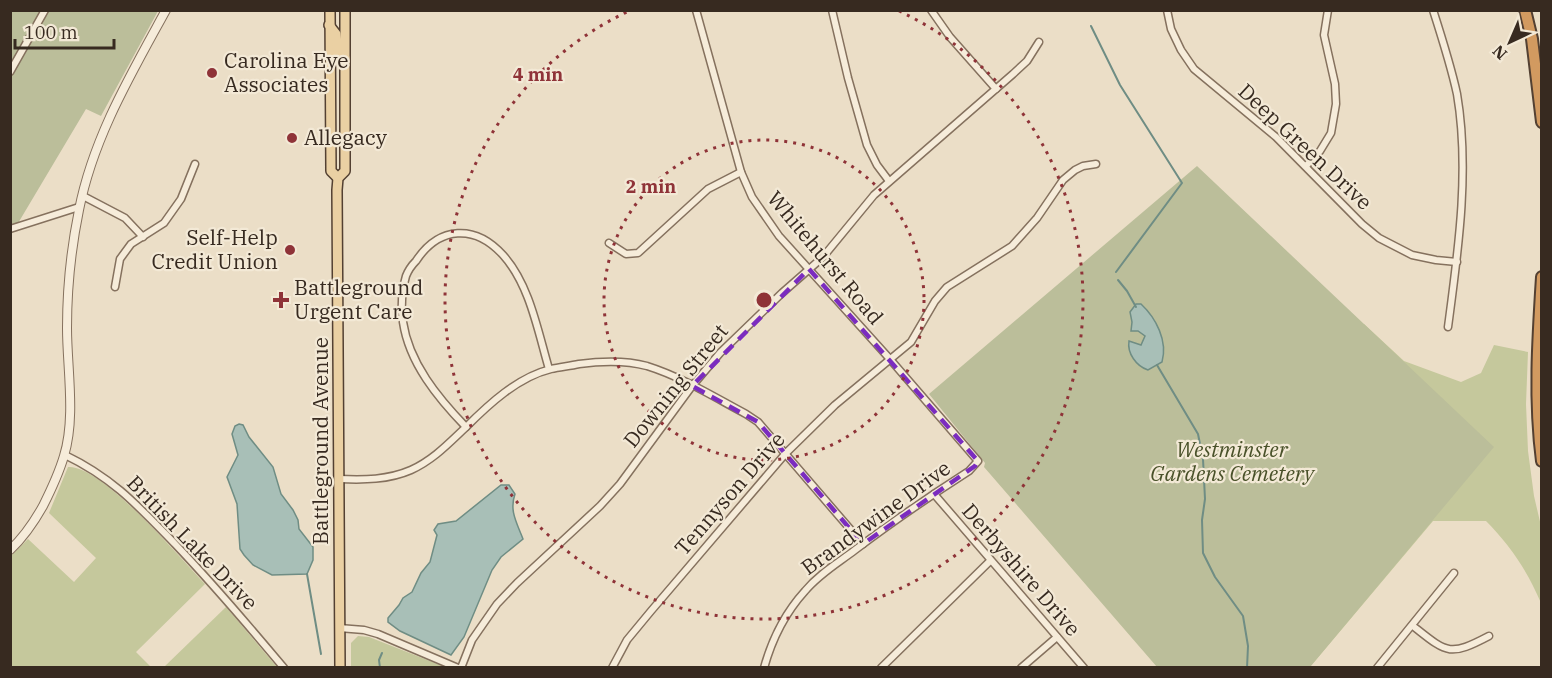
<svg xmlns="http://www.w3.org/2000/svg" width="1552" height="678" viewBox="0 0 1552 678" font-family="'IBM Plex Serif',serif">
  <rect width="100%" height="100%" fill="#ebdec7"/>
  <!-- green -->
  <g fill="#c5c89c">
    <path d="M 1364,324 L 1404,361 L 1461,382 L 1481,373 L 1494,345 L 1528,352 L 1526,404 L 1528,451 L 1534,496 L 1541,526 L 1541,603 C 1528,572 1510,545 1486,521 L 1433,521 L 1310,667 Z"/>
    <path d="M 68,467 C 101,464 181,559 205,584 L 136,652 L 151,667 L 11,667 L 11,556 L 28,539 L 74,582 L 96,558 L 49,513 Z"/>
    <path d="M 226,607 L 277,667 L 164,667 Z"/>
    <path d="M 358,636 L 369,637 L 445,667 L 351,667 L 351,643 Z"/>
  </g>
  <!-- cemetery -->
  <g fill="#bbbe9a">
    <path d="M 11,11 L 158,11 L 101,116 L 86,109 L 11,235 Z"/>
    <path d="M 1197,166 L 1494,447 L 1310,667 L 1157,667 L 984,467 L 985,463 L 929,394 Z"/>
  </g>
  <!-- water -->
  <g fill="#a8bfb7" stroke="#6f8d84" stroke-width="1.5">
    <path d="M 1136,304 L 1141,304 C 1156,318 1168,341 1162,362 L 1148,370 C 1136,366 1127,353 1129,341 L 1141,345 L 1145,336 L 1138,331 L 1131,331 L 1132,322 L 1130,312 Z"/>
    <path d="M 239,424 L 243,425 L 249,437 L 273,467 L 281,494 L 293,510 L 298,520 L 299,529 L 313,547 L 313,560 L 307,574 L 272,575 L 253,565 L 244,555 L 240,549 L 237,504 L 227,477 L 238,455 L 232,434 L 235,426 Z"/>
    <path d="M 501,485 L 509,485 L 515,494 C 509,511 517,523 523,539 L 501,557 L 492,570 L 464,637 L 451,655 L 400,631 L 388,622 L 388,618 L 399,605 L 403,598 L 412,592 L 421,573 L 430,562 L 437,535 L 434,530 L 438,524 L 456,521 Z"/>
  </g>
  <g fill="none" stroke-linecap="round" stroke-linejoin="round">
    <!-- stream -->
    <g stroke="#6f8d84" stroke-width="2">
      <path d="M 1091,26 L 1120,85 L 1182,183 L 1116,272"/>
      <path d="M 1118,280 L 1127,291 L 1136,307"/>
      <path d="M 1157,365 L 1198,434 L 1203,459 L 1205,499 L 1202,520 L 1203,553 L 1215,577 L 1243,616 L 1248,646 L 1247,668"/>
      <path d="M 307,574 L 321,654"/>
      <path d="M 380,668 L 379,660 L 382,653"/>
    </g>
    <defs>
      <g id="minor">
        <path d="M 696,10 L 741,172 L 752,197 L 779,236 L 889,358 L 978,461 L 969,471 C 930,496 892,522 855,550 C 838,563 819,574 805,591 C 785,613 772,639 764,668"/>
        <path d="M 832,10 L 848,78 L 867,145 L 877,165 L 889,181"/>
        <path d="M 931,10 L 950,37 L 996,89"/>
        <path d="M 1167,10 L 1171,29 L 1181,50 L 1194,69 L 1276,137 L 1362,224 L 1379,238 L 1412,255 L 1436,260 L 1457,262"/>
        <path d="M 1433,10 C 1442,38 1451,66 1457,94 C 1470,170 1458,252 1448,327"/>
        <path d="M 10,72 L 45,10"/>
        <path d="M 1306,166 L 1320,151 L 1331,133 L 1336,104 L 1335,84 L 1324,35 L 1328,10"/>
        <path d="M 83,196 L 125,218 L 143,237"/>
        <path d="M 10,229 L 79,207"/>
        <path d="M 609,243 L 626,254 L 638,253 L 708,189 L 741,172"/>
        <path d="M 115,287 L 120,259 L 131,244 L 164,223 L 181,199 L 195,164"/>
        <path d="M 466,427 C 438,398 409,363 403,322 C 401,308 402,290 406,276 C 408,271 412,265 416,261 C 439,226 475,224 503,255 C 530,285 538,332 549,369"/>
        <path d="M 65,455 C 113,478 138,506 175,544 C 213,584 248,625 284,668"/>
        <path d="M 339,479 C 364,480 388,480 411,470 C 433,460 448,444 465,428 C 489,404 518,377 551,369 C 560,367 570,366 579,364 C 601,361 625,360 647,366 C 682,377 714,397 746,414 L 758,422 L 863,544"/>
        <path d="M 934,494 L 1084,668"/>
        <path d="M 1413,626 C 1447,653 1449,657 1489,636"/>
        <path d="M 339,628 L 364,630 L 378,634 L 458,668"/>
        <path d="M 461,668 L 472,640 L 497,604 L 517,583 L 600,506 L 620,484 L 692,386 L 720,353 L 782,293 L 823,257 L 874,195 L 1013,74 L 1027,61 L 1039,42"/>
        <path d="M 612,668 L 627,640 L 651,611 L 786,453 L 835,405 L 911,342 L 935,301 L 947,287 L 1012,246 L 1037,218 L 1063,180 L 1075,170 L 1083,166 L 1096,164"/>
        <path d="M 881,668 L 990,561"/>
        <path d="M 1021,668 L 1057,637"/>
        <path d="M 1377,668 L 1454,573"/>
      </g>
      <path id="tertiary" d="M 10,550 C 24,537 34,522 43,506 C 51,490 59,473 64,456 C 76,417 67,368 67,328 C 67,289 71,249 79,210 C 93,138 131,74 166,10"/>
      <g id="primary">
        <path d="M 330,10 L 331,171 L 338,178"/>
        <path d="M 329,25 L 336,34 L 338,55 L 345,58"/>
        <path d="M 340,668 L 337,190 L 338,178 L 345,171 L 345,10"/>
      </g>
      <g id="motorway">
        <path d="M 1525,10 L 1532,39 L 1542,122"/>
        <path d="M 1542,277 C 1538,339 1534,400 1542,461"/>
      </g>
    </defs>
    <!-- minor casing -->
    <use href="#minor" stroke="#85715e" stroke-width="9"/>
    <!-- tertiary casing -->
    <use href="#tertiary" stroke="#85715e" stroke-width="10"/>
    <!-- primary casing -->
    <use href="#primary" stroke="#534032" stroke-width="12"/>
    <!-- motorway casing -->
    <use href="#motorway" stroke="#534032" stroke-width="14"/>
    <!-- minor -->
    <use href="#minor" stroke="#f6ecda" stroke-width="6"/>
    <!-- tertiary -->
    <use href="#tertiary" stroke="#f6ecda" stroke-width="8"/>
    <!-- primary -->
    <use href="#primary" stroke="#ead0a3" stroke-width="9"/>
    <!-- motorway -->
    <use href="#motorway" stroke="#d29a60" stroke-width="10"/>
  </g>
  <!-- marked area -->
  <path fill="none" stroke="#7b2cbf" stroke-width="4.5" stroke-dasharray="12 8" stroke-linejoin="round" d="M 809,269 L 978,461 L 975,466 L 863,544 L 758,422 L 692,386 Z"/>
  <!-- distance rings -->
  <g fill="none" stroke="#8f3338" stroke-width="3" stroke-dasharray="3 6">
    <circle cx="764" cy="300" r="160"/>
    <path d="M899 11A319 319 0 1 1 629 11"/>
  </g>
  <!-- markers -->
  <g fill="#8f3338" stroke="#f3e9d6" stroke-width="2">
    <circle cx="212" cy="73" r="6"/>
    <circle cx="292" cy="138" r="6"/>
    <circle cx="290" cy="250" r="6"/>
    <path d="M278 291h6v6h6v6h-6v6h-6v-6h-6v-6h6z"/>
  </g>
  <g text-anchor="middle" stroke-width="4.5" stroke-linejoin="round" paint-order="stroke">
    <!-- poi labels -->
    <g font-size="21" fill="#372a20" stroke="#f3e9d6" text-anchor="start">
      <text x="224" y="68">Carolina Eye<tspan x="224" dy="24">Associates</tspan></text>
      <text x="304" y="145">Allegacy</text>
      <text x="278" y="245" text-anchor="end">Self-Help<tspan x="278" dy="24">Credit Union</tspan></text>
      <text x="294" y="295">Battleground<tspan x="294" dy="24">Urgent Care</tspan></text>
    </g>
    <!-- street labels -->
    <g font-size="21" fill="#372a20" stroke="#f3e9d6">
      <text transform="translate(1305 147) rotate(43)" y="7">Deep Green Drive</text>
      <text transform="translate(825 258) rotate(50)" y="7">Whitehurst Road</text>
      <text transform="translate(676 386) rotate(-51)" y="7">Downing Street</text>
      <text transform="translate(321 441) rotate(-90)" y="7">Battleground Avenue</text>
      <text transform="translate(730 494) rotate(-49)" y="7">Tennyson Drive</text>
      <text transform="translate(876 518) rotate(-36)" y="7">Brandywine Drive</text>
      <text transform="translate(192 543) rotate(46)" y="7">British Lake Drive</text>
      <text transform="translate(1021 570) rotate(49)" y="7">Derbyshire Drive</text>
    </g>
    <!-- park labels -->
    <g font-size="21" font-style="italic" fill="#495129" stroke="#f3e9d6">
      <text x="1232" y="457">Westminster<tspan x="1232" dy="24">Gardens Cemetery</tspan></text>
    </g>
  </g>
  <circle cx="764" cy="300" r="9" fill="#8f3338" stroke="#f3e9d6" stroke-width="3"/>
  <g font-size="18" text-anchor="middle" font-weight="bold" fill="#8f3338" stroke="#f3e9d6" stroke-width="4.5" stroke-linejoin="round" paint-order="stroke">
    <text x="538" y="81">4 min</text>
    <text x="651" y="193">2 min</text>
  </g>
  <!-- border -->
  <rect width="1552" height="678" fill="none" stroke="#372a20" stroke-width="24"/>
  <!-- north arrow -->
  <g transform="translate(1510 42) rotate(224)" stroke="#f3e9d6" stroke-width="4.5" paint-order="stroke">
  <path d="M0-4.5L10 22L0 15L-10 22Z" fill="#372a20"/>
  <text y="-9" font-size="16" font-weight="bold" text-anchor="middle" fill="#372a20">N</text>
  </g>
  <!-- scale -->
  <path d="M15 39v9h99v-9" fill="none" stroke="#372a20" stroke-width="3"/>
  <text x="24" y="39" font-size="18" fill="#372a20" stroke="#f3e9d6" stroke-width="4.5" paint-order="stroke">100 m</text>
</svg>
